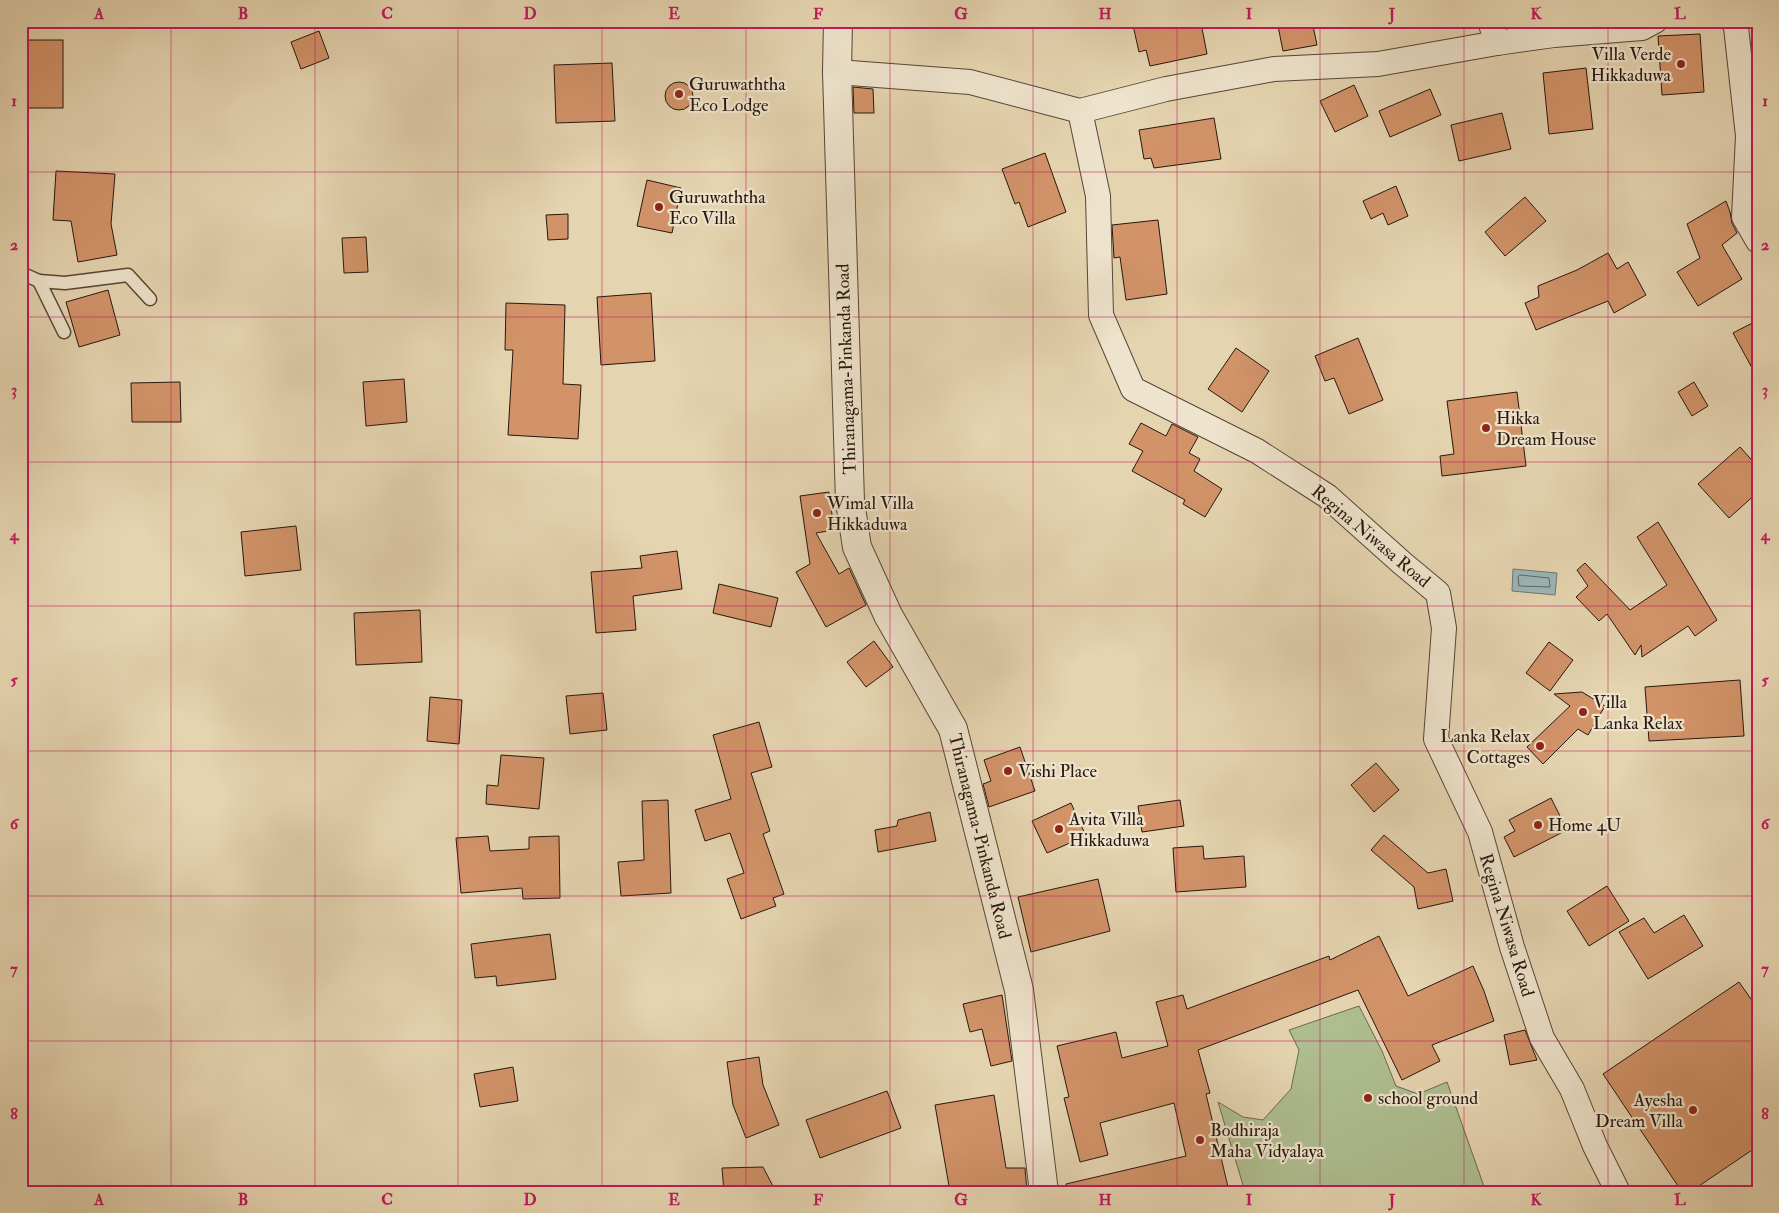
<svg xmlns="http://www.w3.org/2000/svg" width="1779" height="1213" viewBox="0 0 1779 1213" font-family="'IM FELL Double Pica',serif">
  <rect width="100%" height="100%" fill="#e5d4b0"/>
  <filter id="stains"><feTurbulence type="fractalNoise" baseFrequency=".004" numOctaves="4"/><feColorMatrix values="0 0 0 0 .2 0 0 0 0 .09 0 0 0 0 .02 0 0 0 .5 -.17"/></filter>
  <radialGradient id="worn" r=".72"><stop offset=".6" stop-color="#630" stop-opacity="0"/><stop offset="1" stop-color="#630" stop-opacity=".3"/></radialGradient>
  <!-- green -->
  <path fill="#aebe90" stroke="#6a6a4e" d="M 1359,1006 L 1382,1051 L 1396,1086 L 1418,1094 L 1447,1082 L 1486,1192 L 1252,1192 L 1243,1185 L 1218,1102 L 1243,1117 L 1263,1120 L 1291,1089 L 1299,1050 L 1289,1030 Z"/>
  <!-- water -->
  <path fill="#9cb5b8" stroke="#6d7674" d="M 1513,569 L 1557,573 L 1555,595 L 1512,591 Z"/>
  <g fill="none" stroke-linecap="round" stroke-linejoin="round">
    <!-- shore -->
    <path stroke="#626662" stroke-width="1" d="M 1520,575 L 1549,578 L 1550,587 L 1519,586 L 1518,577 Z"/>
  </g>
  <!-- building -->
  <g fill="#d29369" stroke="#27170d">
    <path d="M 1132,21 L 1187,21 L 1192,25 L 1201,23 L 1207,54 L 1150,66 L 1146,50 L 1139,52 Z"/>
    <path d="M 1277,21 L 1312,21 L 1317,45 L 1283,51 Z"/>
    <path d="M 319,31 L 329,58 L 301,69 L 291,42 Z"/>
    <path d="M 1700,34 L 1704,92 L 1662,95 L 1658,36 Z"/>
    <rect x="21" y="40" width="42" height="68"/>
    <path d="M 612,63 L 615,121 L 556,123 L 554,65 Z"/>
    <path d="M 1586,68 L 1593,129 L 1549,134 L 1543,73 Z"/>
    <circle cx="679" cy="96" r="14"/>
    <path d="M 1354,85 L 1368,116 L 1335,132 L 1320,101 Z"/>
    <path d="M 853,87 L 873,89 L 874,113 L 854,113 Z"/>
    <path d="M 1430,89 L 1441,115 L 1390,137 L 1379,111 Z"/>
    <path d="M 1502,113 L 1511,149 L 1459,161 L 1451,125 Z"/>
    <path d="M 1214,118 L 1221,159 L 1154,168 L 1151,158 L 1144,159 L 1139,130 Z"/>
    <path d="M 1045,153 L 1066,212 L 1028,227 L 1019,202 L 1015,204 L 1002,169 Z"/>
    <path d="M 56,171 L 115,174 L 111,224 L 117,255 L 78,262 L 71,221 L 53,220 Z"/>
    <path d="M 647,180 L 681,188 L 672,233 L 637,226 Z"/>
    <path d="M 1396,186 L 1408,216 L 1388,225 L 1383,213 L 1371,219 L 1363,201 Z"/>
    <path d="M 1525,197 L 1546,221 L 1505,256 L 1485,232 Z"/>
    <path d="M 1726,201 L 1730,212 L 1732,223 L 1737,233 L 1722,245 L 1742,279 L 1698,306 L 1677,272 L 1700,258 L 1687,224 Z"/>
    <path d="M 568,214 L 568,239 L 548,240 L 546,215 Z"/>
    <path d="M 1158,220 L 1167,294 L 1126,300 L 1120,257 L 1114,258 L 1112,225 Z"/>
    <path d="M 366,237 L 368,272 L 344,273 L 342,238 Z"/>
    <path d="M 1608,253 L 1617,269 L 1628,262 L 1646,295 L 1614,313 L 1608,301 L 1536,330 L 1525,303 L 1539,297 L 1538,286 L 1577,270 Z"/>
    <path d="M 108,290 L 120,335 L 79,347 L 66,302 Z"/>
    <path d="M 651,293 L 655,361 L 601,365 L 597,297 Z"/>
    <path d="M 506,303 L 565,305 L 563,384 L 581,385 L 578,439 L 508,435 L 513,350 L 505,350 Z"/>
    <path d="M 1758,320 L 1758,379 L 1733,333 Z"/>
    <path d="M 1358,338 L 1383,400 L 1349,414 L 1334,378 L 1325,381 L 1315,356 Z"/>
    <path d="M 1236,348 L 1269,371 L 1242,412 L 1208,389 Z"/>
    <path d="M 404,379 L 407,422 L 366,426 L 363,382 Z"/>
    <path d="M 180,382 L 181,422 L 132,422 L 131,383 Z"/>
    <path d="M 1694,382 L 1708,406 L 1692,416 L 1678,392 Z"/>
    <path d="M 1517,392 L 1526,466 L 1442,476 L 1440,456 L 1454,454 L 1447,401 Z"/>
    <path d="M 1141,423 L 1166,436 L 1172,424 L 1198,437 L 1189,453 L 1200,459 L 1194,471 L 1222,489 L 1205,517 L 1183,504 L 1185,500 L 1132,471 L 1143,451 L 1129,444 Z"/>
    <path d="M 1740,447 L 1758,467 L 1758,492 L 1729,518 L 1698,484 Z"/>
    <path d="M 829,492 L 834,530 L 816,533 L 839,574 L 849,568 L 866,605 L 826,627 L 796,572 L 810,564 L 800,496 Z"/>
    <path d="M 1658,522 L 1717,620 L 1695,636 L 1688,626 L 1642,657 L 1641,645 L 1635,655 L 1607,614 L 1599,621 L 1576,597 L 1588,586 L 1577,570 L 1585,563 L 1630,610 L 1667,585 L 1637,537 Z"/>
    <path d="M 296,526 L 301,570 L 245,576 L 241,532 Z"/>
    <path d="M 677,551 L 682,589 L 633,596 L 636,630 L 596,633 L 591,572 L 642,568 L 640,556 Z"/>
    <path d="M 719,584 L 778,598 L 771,627 L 713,613 Z"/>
    <path d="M 420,610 L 422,662 L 356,665 L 354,613 Z"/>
    <path d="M 874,641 L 893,667 L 866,687 L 847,662 Z"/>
    <path d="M 1549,642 L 1573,660 L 1550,691 L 1526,673 Z"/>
    <path d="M 1740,680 L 1744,736 L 1649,741 L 1645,687 Z"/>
    <path d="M 1582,692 L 1605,706 L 1588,735 L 1578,729 L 1543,764 L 1527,747 L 1570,706 L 1554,694 Z"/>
    <path d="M 603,693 L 607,730 L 570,734 L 566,696 Z"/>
    <path d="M 430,697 L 462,700 L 459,744 L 427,741 Z"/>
    <path d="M 759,722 L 772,767 L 751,773 L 770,831 L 763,834 L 784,894 L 773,898 L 776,906 L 741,919 L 727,879 L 744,873 L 730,833 L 705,841 L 695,810 L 731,799 L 713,735 Z"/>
    <path d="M 1020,747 L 1035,791 L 989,807 L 983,784 L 991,781 L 984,760 Z"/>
    <path d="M 501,755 L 544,758 L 539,809 L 486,804 L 487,785 L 498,786 Z"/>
    <path d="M 1376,763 L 1399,790 L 1374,812 L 1351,785 Z"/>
    <path d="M 1551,798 L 1567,830 L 1514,857 L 1504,837 L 1515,831 L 1509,820 Z"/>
    <path d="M 668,800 L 671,893 L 621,896 L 618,862 L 644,860 L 642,801 Z"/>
    <path d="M 1180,800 L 1184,826 L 1142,832 L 1138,806 Z"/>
    <path d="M 1071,803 L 1086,836 L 1047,853 L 1032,821 Z"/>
    <path d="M 930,812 L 936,841 L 878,852 L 875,830 L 897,826 L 898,820 Z"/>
    <path d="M 1384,835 L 1428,873 L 1446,869 L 1453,901 L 1418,909 L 1414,887 L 1371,850 Z"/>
    <path d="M 488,836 L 490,851 L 529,849 L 529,837 L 559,836 L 560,898 L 523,899 L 522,888 L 461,893 L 456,838 Z"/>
    <path d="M 1203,846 L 1204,859 L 1244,856 L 1246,887 L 1176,892 L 1173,848 Z"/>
    <path d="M 1098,879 L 1110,931 L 1031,952 L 1018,897 Z"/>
    <path d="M 1607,886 L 1629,921 L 1589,946 L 1567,911 Z"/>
    <path d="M 1684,915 L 1703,946 L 1648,979 L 1619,932 L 1644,918 L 1654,933 Z"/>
    <path d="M 550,934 L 556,979 L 497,986 L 496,976 L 475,978 L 471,944 Z"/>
    <path d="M 1379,936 L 1408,996 L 1473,966 L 1484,991 L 1494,1021 L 1432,1045 L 1440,1061 L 1402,1080 L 1358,990 L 1198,1050 L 1210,1093 L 1206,1094 L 1228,1187 L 1209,1192 L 1067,1192 L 1066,1184 L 1186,1156 L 1174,1103 L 1100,1123 L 1108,1155 L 1080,1162 L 1064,1098 L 1069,1097 L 1057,1046 L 1116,1032 L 1122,1058 L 1168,1046 L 1156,1002 L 1183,995 L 1187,1009 L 1329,956 L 1330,960 Z"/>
    <path d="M 1739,982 L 1758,1009 L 1758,1146 L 1690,1192 L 1682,1192 L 1603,1074 Z"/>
    <path d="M 1002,995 L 1012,1061 L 991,1066 L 982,1029 L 970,1032 L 963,1004 Z"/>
    <path d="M 1525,1030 L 1537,1060 L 1510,1065 L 1504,1035 Z"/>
    <path d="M 759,1057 L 763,1085 L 779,1125 L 746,1138 L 733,1105 L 727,1062 Z"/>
    <path d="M 513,1067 L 518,1101 L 480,1107 L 474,1074 Z"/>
    <path d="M 887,1091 L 901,1128 L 820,1158 L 806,1120 Z"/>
    <path d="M 994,1095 L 1006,1168 L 1025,1168 L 1027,1192 L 950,1192 L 935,1105 Z"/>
    <path d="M 763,1167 L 776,1192 L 724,1192 L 722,1168 Z"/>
  </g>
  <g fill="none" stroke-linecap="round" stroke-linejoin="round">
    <defs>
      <g id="service">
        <path d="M 21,273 L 39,281 L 64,332"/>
        <path d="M 39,281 L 65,283 L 128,275 L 150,299"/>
      </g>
      <g id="minor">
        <path d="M 1490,21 L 1497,43 L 1554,35 L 1642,28 L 1655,21"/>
        <path d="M 1733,21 L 1736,27 L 1748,136 L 1744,217 L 1758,241"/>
        <path d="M 837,72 L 970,82 L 1080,111 L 1098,196 L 1101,315 L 1133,389 L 1257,451 L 1327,496 L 1402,563 L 1438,593 L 1444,628 L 1436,739 L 1480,832 L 1512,947 L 1542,1038 L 1572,1089 L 1595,1146 L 1618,1192"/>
        <path d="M 1080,111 L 1166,89 L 1274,69 L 1378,64 L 1497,43"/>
      </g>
      <path id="tertiary" d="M 838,21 L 837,72 L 850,502 L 857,547 L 888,615 L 953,729 L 1019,990 L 1044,1192"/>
    </defs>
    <!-- service casing -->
    <use href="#service" stroke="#564636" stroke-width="15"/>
    <!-- minor casing -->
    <use href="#minor" stroke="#564636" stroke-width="26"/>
    <!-- tertiary casing -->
    <use href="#tertiary" stroke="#564636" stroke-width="30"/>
    <!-- service -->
    <use href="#service" stroke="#eee3cc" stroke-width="12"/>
    <!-- minor -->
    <use href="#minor" stroke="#eee3cc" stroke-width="24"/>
    <!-- tertiary -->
    <use href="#tertiary" stroke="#eee3cc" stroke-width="28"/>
  </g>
  <!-- grid -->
  <path fill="none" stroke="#c2185b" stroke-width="1" stroke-opacity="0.55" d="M 171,21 L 171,1192M 315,21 L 315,1192M 458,21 L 458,1192M 602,21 L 602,1192M 746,21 L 746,1192M 890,21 L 890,1192M 1033,21 L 1033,1192M 1177,21 L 1177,1192M 1320,21 L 1320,1192M 1464,21 L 1464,1192M 1608,21 L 1608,1192M 21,172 L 1758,172M 21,317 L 1758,317M 21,462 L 1758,462M 21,606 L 1758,606M 21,751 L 1758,751M 21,896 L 1758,896M 21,1041 L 1758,1041"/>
  <!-- markers -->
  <g fill="#8f2418" stroke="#eee3cc" stroke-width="2">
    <circle cx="1681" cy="64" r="5"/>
    <circle cx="679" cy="94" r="5"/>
    <circle cx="659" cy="207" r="5"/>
    <circle cx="1486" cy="428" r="5"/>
    <circle cx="817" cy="513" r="5"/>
    <circle cx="1583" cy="712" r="5"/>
    <circle cx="1540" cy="746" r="5"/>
    <circle cx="1008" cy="771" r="5"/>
    <circle cx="1538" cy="825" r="5"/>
    <circle cx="1059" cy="829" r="5"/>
    <circle cx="1368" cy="1098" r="5"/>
    <circle cx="1693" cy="1110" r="5"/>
    <circle cx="1200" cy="1140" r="5"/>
  </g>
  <g text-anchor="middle" stroke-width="4.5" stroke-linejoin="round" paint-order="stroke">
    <!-- poi labels -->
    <g font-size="18" fill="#27170d" stroke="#eee3cc" text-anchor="start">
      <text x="1671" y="60" text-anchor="end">Villa Verde<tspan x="1671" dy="21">Hikkaduwa</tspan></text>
      <text x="689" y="90">Guruwaththa<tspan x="689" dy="21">Eco Lodge</tspan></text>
      <text x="669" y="203">Guruwaththa<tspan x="669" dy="21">Eco Villa</tspan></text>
      <text x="1496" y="424">Hikka<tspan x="1496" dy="21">Dream House</tspan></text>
      <text x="827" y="509">Wimal Villa<tspan x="827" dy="21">Hikkaduwa</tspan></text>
      <text x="1593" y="708">Villa<tspan x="1593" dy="21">Lanka Relax</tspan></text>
      <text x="1530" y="742" text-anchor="end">Lanka Relax<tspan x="1530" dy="21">Cottages</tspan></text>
      <text x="1018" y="777">Vishi Place</text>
      <text x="1069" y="825">Avita Villa<tspan x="1069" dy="21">Hikkaduwa</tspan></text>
      <text x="1548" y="831">Home 4U</text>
      <text x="1378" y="1104">school ground</text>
      <text x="1683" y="1106" text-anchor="end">Ayesha<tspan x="1683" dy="21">Dream Villa</tspan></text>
      <text x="1210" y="1136">Bodhiraja<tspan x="1210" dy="21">Maha Vidyalaya</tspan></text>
    </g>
    <!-- street labels -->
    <g font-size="18" fill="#27170d" stroke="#eee3cc">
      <text transform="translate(846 369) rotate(-92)" y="6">Thiranagama-Pinkanda Road</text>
      <text transform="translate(1371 536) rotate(40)" y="6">Regina Niwasa Road</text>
      <text transform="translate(980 836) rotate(76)" y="6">Thiranagama-Pinkanda Road</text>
      <text transform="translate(1507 925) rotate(73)" y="6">Regina Niwasa Road</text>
    </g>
  </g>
  <!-- margin -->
  <rect width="1779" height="1213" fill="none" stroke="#e5d4b0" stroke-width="55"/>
  <rect x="28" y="28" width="1724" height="1158" fill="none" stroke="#c2185b" stroke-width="2"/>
  <g font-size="16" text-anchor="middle" font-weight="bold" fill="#c2185b">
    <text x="99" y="19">A</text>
    <text x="243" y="19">B</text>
    <text x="387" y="19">C</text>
    <text x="530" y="19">D</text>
    <text x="674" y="19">E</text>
    <text x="818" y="19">F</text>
    <text x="961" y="19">G</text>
    <text x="1105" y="19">H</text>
    <text x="1249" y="19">I</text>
    <text x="1392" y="19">J</text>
    <text x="1536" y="19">K</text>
    <text x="1680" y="19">L</text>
    <text x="14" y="106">1</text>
    <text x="1765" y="106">1</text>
    <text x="14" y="250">2</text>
    <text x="1765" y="250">2</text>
    <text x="14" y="395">3</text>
    <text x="1765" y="395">3</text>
    <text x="14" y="540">4</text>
    <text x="1765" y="540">4</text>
    <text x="14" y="685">5</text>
    <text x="1765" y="685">5</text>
    <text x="14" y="829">6</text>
    <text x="1765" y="829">6</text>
    <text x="14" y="974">7</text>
    <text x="1765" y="974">7</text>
    <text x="14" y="1119">8</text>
    <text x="1765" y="1119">8</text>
    <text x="99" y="1205">A</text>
    <text x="243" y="1205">B</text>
    <text x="387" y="1205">C</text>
    <text x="530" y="1205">D</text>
    <text x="674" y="1205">E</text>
    <text x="818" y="1205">F</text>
    <text x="961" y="1205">G</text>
    <text x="1105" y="1205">H</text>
    <text x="1249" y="1205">I</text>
    <text x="1392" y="1205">J</text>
    <text x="1536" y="1205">K</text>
    <text x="1680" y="1205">L</text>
  </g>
  <rect width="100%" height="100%" filter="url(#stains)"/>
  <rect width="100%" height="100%" fill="url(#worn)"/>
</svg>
